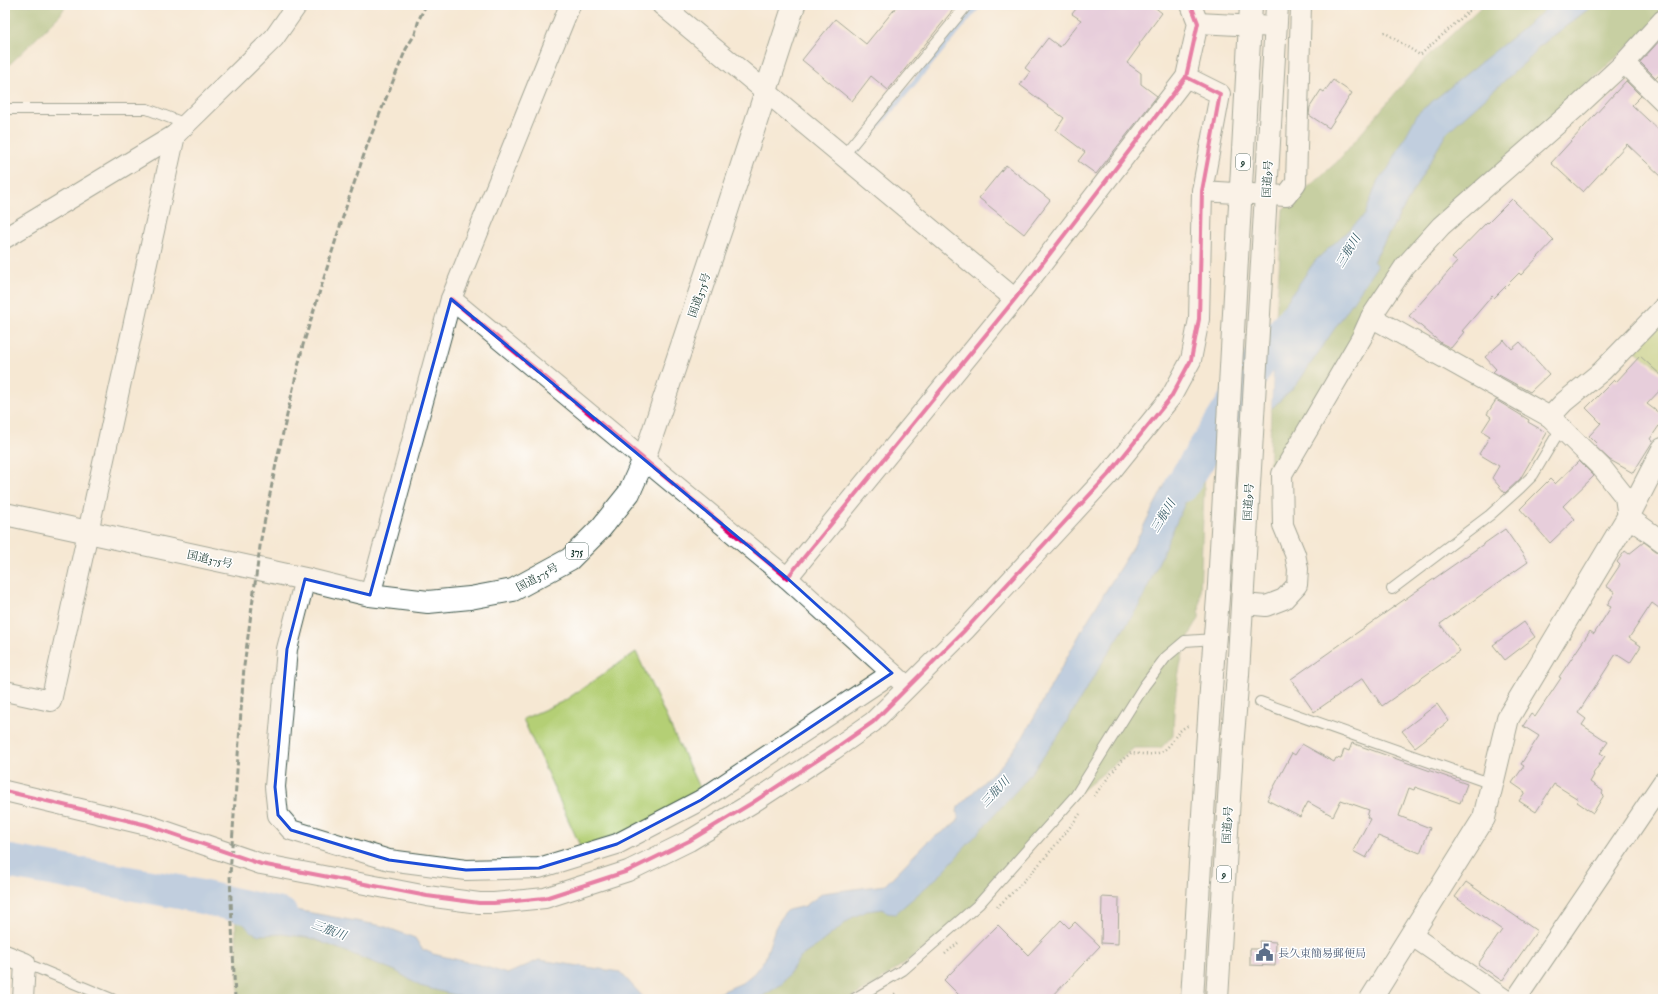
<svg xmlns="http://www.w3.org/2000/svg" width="1668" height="1004" viewBox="0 0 1668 1004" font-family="'IM FELL English','Noto Serif JP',serif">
  <rect width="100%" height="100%" fill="#fff"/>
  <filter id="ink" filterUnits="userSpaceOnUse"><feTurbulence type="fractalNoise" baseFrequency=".025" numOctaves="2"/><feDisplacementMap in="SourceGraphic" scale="8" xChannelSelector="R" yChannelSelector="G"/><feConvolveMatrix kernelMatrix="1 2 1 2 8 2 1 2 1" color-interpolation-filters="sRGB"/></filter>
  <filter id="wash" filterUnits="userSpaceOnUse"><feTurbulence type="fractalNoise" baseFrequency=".012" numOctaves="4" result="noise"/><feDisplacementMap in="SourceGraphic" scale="16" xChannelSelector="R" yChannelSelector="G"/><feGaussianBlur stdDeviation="0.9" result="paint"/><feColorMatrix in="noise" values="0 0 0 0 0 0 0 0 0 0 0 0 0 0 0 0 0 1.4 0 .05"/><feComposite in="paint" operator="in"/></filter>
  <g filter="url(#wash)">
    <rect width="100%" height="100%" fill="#f6e8d3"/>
    <!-- green -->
    <g fill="#b4cf75" stroke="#6a8654">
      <path d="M 1663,318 L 1663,371 L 1633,349 Z"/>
      <path d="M 636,652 L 701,792 L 646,824 L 581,848 L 523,719 L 564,701 Z"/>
    </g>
    <!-- forest -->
    <g fill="#8fb266" stroke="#57784d">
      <path d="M 5,5 L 66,5 L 60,15 L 5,69 Z"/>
      <path d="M 1483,5 L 1547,5 L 1543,12 L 1510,39 L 1418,113 L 1388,169 L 1378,180 L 1365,215 L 1315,261 L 1276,317 L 1283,209 L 1337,162 L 1420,64 Z"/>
      <path d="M 1596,5 L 1663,5 L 1663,14 L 1444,217 L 1317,397 L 1269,478 L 1271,409 L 1297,384 L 1376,266 L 1373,262 L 1447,132 L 1532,56 L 1537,49 L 1591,7 Z"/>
      <path d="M 1205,466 L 1199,619 C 1178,646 1174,701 1173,735 L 1161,748 L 1134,748 L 1057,811 L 974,905 L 930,944 L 877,983 L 849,999 L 758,999 L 782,984 L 800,957 L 815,947 L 853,917 L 866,911 L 884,909 L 1024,782 L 1057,738 L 1108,653 L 1140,604 L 1196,478 Z"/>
      <path d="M 235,912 L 242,915 L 243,923 L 259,935 L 282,934 L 311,938 L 396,971 L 420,986 L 470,999 L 239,999 Z"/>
    </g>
    <!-- water -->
    <g fill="#80b0eb" stroke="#507690">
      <path d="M 1547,5 L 1596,5 L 1591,7 L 1537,48 L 1532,56 L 1447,132 L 1373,261 L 1377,266 L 1297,384 L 1271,409 L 1276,317 L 1315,261 L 1365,215 L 1378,180 L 1388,169 L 1418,113 L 1510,39 L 1543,12 Z"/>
      <path d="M 1207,420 L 1205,466 L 1196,478 L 1140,604 L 1108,653 L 1057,738 L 1024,782 L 940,875 L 895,914 L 887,913 L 883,909 L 867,911 L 853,917 L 815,947 L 800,957 L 782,984 L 758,999 L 705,999 L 742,983 L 754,973 L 765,959 L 775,928 L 783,915 L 788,910 L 805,906 L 823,893 L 885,885 L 927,842 L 956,823 L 959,819 L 957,812 L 958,807 L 1003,763 L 1023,737 L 1086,623 L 1134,545 L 1175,465 Z"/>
      <path d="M 235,899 L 383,926 L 415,938 L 422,949 L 433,954 L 480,965 L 507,974 L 539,960 L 620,972 L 645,999 L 521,999 L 511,995 L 489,999 L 470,999 L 420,986 L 396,971 L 311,938 L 282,934 L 259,935 L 250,931 L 243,923 L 242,915 L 235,912 Z"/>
    </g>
    <!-- pier -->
    <path fill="#f6e8d3" d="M 1276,314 L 1276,317 L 1271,411 L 1269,409 L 1274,317 Z"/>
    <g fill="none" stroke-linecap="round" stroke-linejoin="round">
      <!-- stream -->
      <path stroke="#80b0eb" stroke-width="5.5" d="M 856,152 L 979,5"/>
      <!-- river -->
      <g stroke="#80b0eb" stroke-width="34">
        <path d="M 1182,485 L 1265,353 L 1305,307"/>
        <path d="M 5,861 L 179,892 L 281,915"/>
      </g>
    </g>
    <g id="blocks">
      <!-- building -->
      <g fill="#d6afe5">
        <path d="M 898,5 L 957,5 L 888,90 L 871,76 L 852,101 L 802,60 L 835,19 L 866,44 Z"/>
        <path d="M 1079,5 L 1152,5 L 1162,13 L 1139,44 L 1140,45 L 1127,63 L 1141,73 L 1141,84 L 1157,96 L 1096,174 L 1078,161 L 1085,152 L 1056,130 L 1064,118 L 1020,85 L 1030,72 L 1025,68 L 1048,38 L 1060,47 L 1081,20 L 1072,14 Z"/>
        <path d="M 1663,37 L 1663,71 L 1656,78 L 1640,62 Z"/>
        <path d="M 1333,80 L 1352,93 L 1329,128 L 1309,115 L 1310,107 L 1321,90 L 1324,92 Z"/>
        <path d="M 1626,81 L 1641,96 L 1632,105 L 1663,134 L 1663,178 L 1627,144 L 1583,192 L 1551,163 Z"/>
        <path d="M 1006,165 L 1050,200 L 1024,234 L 979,198 Z"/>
        <path d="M 1512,199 L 1554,240 L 1521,275 L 1519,273 L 1494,298 L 1492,296 L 1462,331 L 1464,332 L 1451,348 L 1441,343 L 1409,316 L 1457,262 L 1452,258 L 1487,222 L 1488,223 Z"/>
        <path d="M 1504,340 L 1512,349 L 1520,342 L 1549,374 L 1530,392 L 1495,373 L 1493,372 L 1496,369 L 1485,357 Z"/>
        <path d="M 1640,356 L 1663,377 L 1663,387 L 1647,404 L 1663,416 L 1663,420 L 1650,439 L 1653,441 L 1633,473 L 1610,460 L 1595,446 L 1597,444 L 1589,436 L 1601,423 L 1586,408 L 1614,380 L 1616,382 Z"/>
        <path d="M 1496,400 L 1529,420 L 1528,422 L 1547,433 L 1520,479 L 1505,493 L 1492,478 L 1499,466 L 1479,454 L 1490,436 L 1482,431 L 1491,417 L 1487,414 Z"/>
        <path d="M 1579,461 L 1594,476 L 1563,506 L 1575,519 L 1550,543 L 1520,509 L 1550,479 L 1555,484 Z"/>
        <path d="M 1505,529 L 1528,562 L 1440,624 L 1460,651 L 1382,706 L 1363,678 L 1314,712 L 1291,679 Z"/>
        <path d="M 1644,542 L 1656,551 L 1663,553 L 1663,611 L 1652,603 L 1629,638 L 1641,646 L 1630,663 L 1616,654 L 1578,713 L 1586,719 L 1582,725 L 1608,742 L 1600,753 L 1605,756 L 1593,774 L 1594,775 L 1590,782 L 1603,791 L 1602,793 L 1604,795 L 1593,813 L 1577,802 L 1578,799 L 1554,784 L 1536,812 L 1519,801 L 1525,792 L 1512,783 L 1524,766 L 1521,764 L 1539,736 L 1523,726 L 1531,714 L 1535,717 L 1561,678 L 1559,677 L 1590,631 L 1594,634 L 1611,607 L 1607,605 L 1615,592 L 1606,586 L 1620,565 L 1617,562 L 1625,551 L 1629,554 Z"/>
        <path d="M 1524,622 L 1535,637 L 1505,660 L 1493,645 Z"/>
        <path d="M 1437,704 L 1449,721 L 1415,747 L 1402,731 Z"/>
        <path d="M 1352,743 L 1467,784 L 1460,803 L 1415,787 L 1414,790 L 1409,788 L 1399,816 L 1430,828 L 1420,853 L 1378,836 L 1366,858 L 1353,851 L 1370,819 L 1367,817 L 1369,810 L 1341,800 L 1333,816 L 1308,802 L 1300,817 L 1267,800 L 1292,753 L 1295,755 L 1302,744 L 1334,762 L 1336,758 L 1341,759 L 1344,749 L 1349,751 Z"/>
        <path d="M 1466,882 L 1537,931 L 1502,981 L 1478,964 L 1502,930 L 1455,897 Z"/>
        <path d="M 1102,897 L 1119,898 L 1118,944 L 1101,943 Z"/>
        <path d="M 1061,920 L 1069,928 L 1075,922 L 1100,946 L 1050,999 L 963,999 L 944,980 L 998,925 L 1028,955 Z"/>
        <path d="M 1260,941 L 1276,942 L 1275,966 L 1250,965 L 1250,949 L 1260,949 Z"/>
      </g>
    </g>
  </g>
  <g filter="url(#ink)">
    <use href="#blocks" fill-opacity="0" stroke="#3f574c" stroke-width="1"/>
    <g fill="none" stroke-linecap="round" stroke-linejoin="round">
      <defs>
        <g id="lane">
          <path d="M 5,109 L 147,109 L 186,124"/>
          <path d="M 843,156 L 967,5"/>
          <path d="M 1392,589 L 1490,515 L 1520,488 L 1533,475 L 1561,428"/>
          <path d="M 1260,702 L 1492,784"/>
          <path d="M 25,963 L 112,999"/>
          <path d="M 854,999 L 903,970 L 979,904 L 1076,795 L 1144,686 L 1166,657 L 1185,641 L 1215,639"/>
        </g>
        <g id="street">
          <path d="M 662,5 L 1015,299"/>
          <path d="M 1198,23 L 1276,27"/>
          <path d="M 1624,63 L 1663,101"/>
          <path d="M 1202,191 L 1286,196 L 1296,183 L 1301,5"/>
          <path d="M 5,238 L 175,135 L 274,38 L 297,5"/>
          <path d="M 451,299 L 787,578 L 1015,299 L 1186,77 L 1198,23 L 1191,5"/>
          <path d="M 1371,317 L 1405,266 L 1441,226 L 1579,105 L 1624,63 L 1663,20"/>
          <path d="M 1550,417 L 1564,402 L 1602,371 L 1663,308"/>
          <path d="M 787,578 L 901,681"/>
          <path d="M 305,579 L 287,649 L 275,787 L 278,815 L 291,830 L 389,860 L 466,870 L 539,868 L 617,844 L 701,800 L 892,673"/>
          <path d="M 370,595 L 451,299 L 570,5"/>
          <path d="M 1243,604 L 1266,606 L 1284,599 L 1297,585 L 1298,569 L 1295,554 L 1283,525 L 1282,474 L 1362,337 L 1371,317 L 1550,417 L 1602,468 L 1625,497 L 1628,517 L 1663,542"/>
          <path d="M 5,691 L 51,701 L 175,135"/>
          <path d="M 5,791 L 147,825 L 261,864 L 427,896 L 479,903 L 494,903 L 545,898 L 628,871 L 689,841 L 752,803 L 833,750 L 873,722 L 965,630 L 1108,475 L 1171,397 L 1191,360 L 1199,319 L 1202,191 L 1220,94 L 1186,77"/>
          <path d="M 1411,935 L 1504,999"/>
          <path d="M 5,955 L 25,963 L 23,999"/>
          <path d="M 1516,999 L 1663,782"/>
        </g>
        <path id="secondary" d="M 1371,999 L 1484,818 L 1508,718 L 1628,517 L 1663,449"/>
        <g id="highway">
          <path d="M 5,514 L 305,579 L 370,595 L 428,602 L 470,598 L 513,590 L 570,559 L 601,528 L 629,493 L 644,459 L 725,217 L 794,5"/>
          <path d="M 1213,660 L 1219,585 L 1251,5"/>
          <path d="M 1238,674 L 1277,5"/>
          <path d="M 1192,999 L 1206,764"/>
          <path d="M 1217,999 L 1232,748"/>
        </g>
      </defs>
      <!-- lane casing -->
      <use href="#lane" stroke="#3f574c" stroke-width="12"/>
      <!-- street casing -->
      <use href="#street" stroke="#3f574c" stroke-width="22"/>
      <!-- secondary casing -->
      <use href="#secondary" stroke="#3f574c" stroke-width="24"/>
      <!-- highway casing -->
      <use href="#highway" stroke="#3f574c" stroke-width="24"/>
      <!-- path -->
      <g stroke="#3f574c" stroke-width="2.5" stroke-dasharray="1 3" stroke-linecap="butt">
        <path d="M 1384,32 L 1420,55 L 1476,5"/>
        <path d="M 1094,796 L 1121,761 L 1131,753 C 1141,754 1154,756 1163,751 C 1173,745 1175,730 1190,725"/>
        <path d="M 997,907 C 1028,879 1055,847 1080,814"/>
        <path d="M 945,954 L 958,943"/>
        <path d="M 888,999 L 896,993"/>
      </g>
      <!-- lane -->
      <use href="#lane" stroke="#fff" stroke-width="10"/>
      <!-- street -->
      <use href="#street" stroke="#fff" stroke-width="20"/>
      <!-- secondary -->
      <use href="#secondary" stroke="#fff" stroke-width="22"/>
      <!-- highway -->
      <use href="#highway" stroke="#fff" stroke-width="22"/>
      <!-- rail -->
      <path stroke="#1f3d34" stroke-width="3" stroke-dasharray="6 3" stroke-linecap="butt" d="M 235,999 L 230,875 L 244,666 L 261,539 L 277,459 L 303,345 L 347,204 L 368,143 L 406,49 L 415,34 L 419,19 L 426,5"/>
      <defs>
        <g id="highway-bridge">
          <path d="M 1232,748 L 1238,674"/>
          <path d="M 1206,764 L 1213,660"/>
        </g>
      </defs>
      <!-- highway-bridge casing -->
      <use href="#highway-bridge" stroke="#3f574c" stroke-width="24" stroke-linecap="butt"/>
      <!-- highway-bridge -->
      <use href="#highway-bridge" stroke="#fff" stroke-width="22"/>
      <defs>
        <g id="cycleway">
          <path d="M 451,299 L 787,578 L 1015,299 L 1186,77 L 1198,23 L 1191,5"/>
          <path d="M 5,791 L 147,825 L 261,864 L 427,896 L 479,903 L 494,903 L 545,898 L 628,871 L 689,841 L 752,803 L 833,750 L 873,722 L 965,630 L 1108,475 L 1171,397 L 1191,360 L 1199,319 L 1202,191 L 1220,94 L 1186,77"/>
        </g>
      </defs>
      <!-- cycleway casing -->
      <use href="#cycleway" stroke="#fff" stroke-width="6"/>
      <!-- cycleway -->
      <use href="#cycleway" stroke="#d6006c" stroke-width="4"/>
    </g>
  </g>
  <!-- marked area -->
  <path d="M0 0H1668V1004H0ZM 451,299 L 787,578 L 892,673 L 701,800 L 617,844 L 539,868 L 466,870 L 389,860 L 291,830 L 278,815 L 275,787 L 287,649 L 305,579 L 370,595 Z" fill="#f6e8d3" fill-opacity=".55" fill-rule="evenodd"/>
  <path fill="none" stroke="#1d4ed8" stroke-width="3" stroke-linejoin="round" d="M 451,299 L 787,578 L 892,673 L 701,800 L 617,844 L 539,868 L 466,870 L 389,860 L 291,830 L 278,815 L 275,787 L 287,649 L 305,579 L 370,595 Z"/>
  <!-- icons -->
  <defs>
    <symbol id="civic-bare" viewBox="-9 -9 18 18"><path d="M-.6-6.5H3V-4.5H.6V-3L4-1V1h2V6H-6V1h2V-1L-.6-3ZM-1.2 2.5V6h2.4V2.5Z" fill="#5c6f8a" stroke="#fff" stroke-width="2.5" paint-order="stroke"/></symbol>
  </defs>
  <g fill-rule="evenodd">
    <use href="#civic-bare" x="1252" y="940" width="25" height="25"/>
  </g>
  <g text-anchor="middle" stroke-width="3" stroke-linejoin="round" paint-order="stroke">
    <!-- shield labels -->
    <g fill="#fff" stroke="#627771" stroke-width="1">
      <rect x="1236" y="154" width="14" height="16" rx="3"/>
      <rect x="566" y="543" width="22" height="16" rx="3"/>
      <rect x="1217" y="866" width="14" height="16" rx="3"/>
    </g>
    <g font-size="10" font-weight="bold" fill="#1f3d34">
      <text x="1243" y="166">9</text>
      <text x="577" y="555">375</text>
      <text x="1224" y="878">9</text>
    </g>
    <!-- street labels -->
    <g font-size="11" fill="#1f3d34" stroke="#fff">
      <text transform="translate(1267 179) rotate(-87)" y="4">国道9号</text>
      <text transform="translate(699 295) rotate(-71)" y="4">国道375号</text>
      <text transform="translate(1248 502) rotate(-87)" y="4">国道9号</text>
      <text transform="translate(210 559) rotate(12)" y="4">国道375号</text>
      <text transform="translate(537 577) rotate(-29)" y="4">国道375号</text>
      <text transform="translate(1227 825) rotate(-87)" y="4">国道9号</text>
    </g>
    <!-- service labels -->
    <g font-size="11" fill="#4e5e75" stroke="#fff" text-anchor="start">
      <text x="1278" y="957">長久東簡易郵便局</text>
    </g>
    <!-- water labels -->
    <g font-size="12" font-style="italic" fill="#3c606b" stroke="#fff">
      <text transform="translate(1348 251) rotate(-59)" y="4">三瓶川</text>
      <text transform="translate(1163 516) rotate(-59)" y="4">三瓶川</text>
      <text transform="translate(995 792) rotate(-47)" y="4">三瓶川</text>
      <text transform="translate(329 930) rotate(20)" y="4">三瓶川</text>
    </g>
  </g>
  <!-- margin -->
  <rect width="1668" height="1004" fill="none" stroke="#fff" stroke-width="20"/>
</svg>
